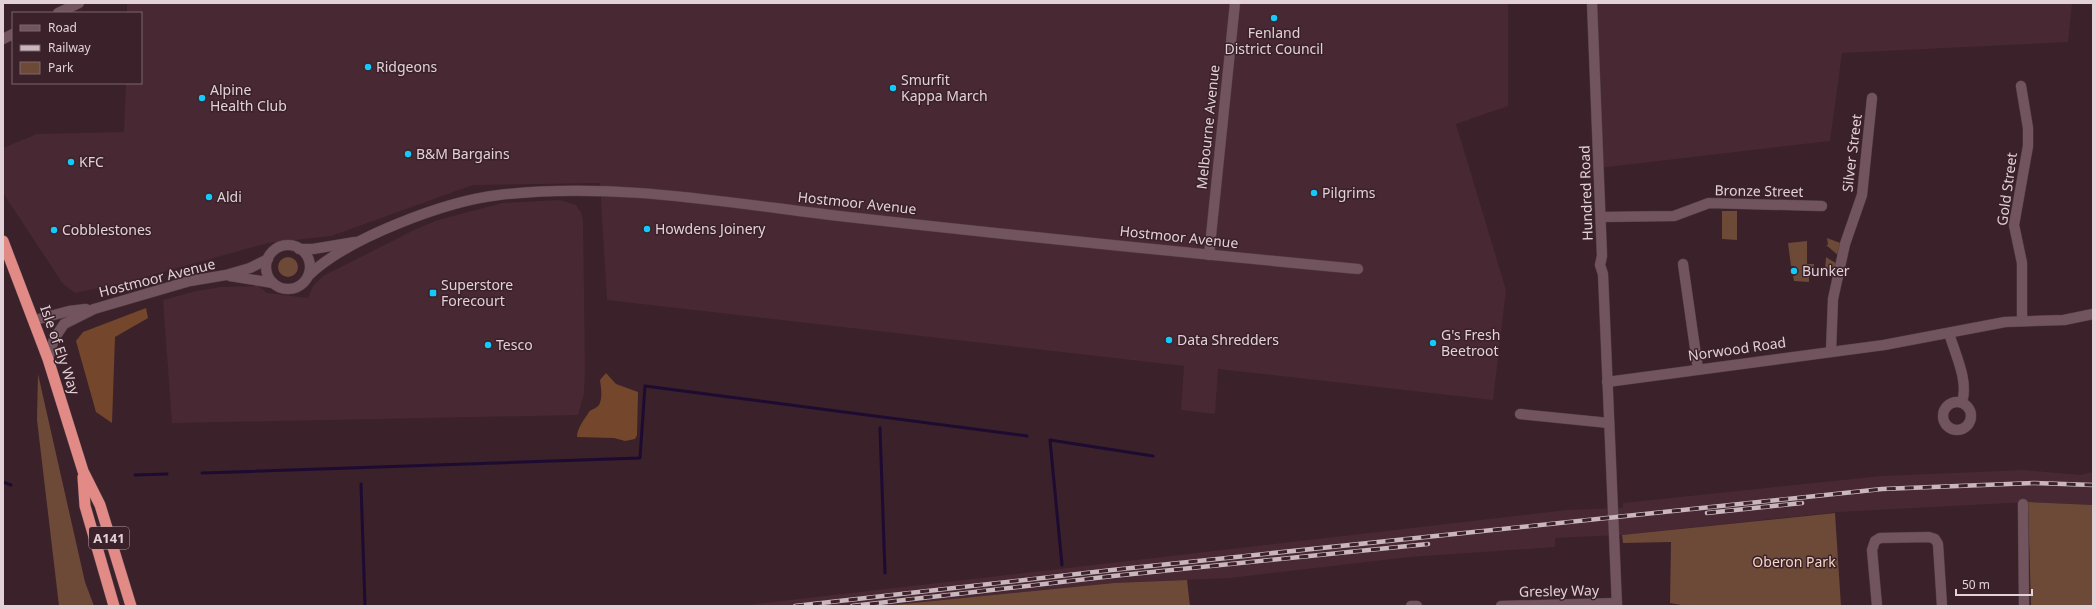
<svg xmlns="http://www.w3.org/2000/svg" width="2096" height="609" viewBox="0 0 2096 609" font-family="'Noto Sans',sans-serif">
  <rect width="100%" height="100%" fill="#3a212a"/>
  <!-- built -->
  <g fill="#482833">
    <path d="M 127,3 L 1508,3 L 1508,106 L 1456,124 L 1506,290 L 1493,400 L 1218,369 L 1215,414 L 1181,410 L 1184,366 L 607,300 L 600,183 L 473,185 L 331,236 L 268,243 L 127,282 L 75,293 L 63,284 L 3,193 L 3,148 L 37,134 L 124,132 L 126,83 L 141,83 L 141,13 L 127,13 Z"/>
    <path d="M 1591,3 L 2072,3 L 2068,42 L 1842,53 L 1830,141 L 1599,168 Z"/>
    <path d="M 560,200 L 576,205 L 581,212 L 583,220 L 585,370 L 584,394 L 578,415 L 172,423 L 163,300 L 196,291 L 221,287 L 258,286 L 267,293 L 308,298 L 313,286 L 323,276 L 416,229 L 438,220 L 502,203 Z"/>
    <path d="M 2024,470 L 2081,475 L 2093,472 L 2093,505 L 2028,502 L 1838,512 L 1622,535 L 1555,538 L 1555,547 L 1410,557 L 1230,578 L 1114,583 L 883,606 L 739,606 L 1567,510 L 1623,508 L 1623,503 L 1881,476 Z"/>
  </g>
  <!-- green -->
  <g fill="#6c4a37">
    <path d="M 1722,211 L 1737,211 L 1737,240 L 1722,239 Z"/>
    <path d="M 1827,238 L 1843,244 L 1839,256 L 1826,245 L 1828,245 Z"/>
    <path d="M 1807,241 L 1807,264 L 1814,264 L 1813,272 L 1809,272 L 1809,282 L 1794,281 L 1793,276 L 1796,275 L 1794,266 L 1791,266 L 1788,243 Z"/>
    <path d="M 1826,257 L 1837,264 L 1835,272 L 1825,270 Z"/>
    <circle cx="288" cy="267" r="10"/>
    <path d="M 38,374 L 85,582 L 94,606 L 59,606 L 37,420 Z"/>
    <path d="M 2028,502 L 2093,505 L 2093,606 L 2031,606 Z"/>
    <path d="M 1835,513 L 1841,606 L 1687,606 L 1670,603 L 1671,542 L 1623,543 L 1622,535 Z"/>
    <path d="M 1187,580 L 1190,606 L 883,606 L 1114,583 Z"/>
  </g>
  <!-- forest -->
  <g fill="#74472c">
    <path d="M 146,308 L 148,318 L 115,337 L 112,423 L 96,412 L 76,341 L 83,332 Z"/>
    <path d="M 606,373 L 616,384 L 638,392 L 637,435 L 635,439 L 625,441 L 614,438 L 577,437 C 577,428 584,420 589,412 C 591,409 596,409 599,405 C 603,398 601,388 600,380 Z"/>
  </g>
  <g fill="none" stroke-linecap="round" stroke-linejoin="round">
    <!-- stream -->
    <g stroke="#1e0b31" stroke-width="3">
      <path d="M 880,428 L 885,573"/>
      <path d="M 202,473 L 640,458 L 645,386 L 1027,436"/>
      <path d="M 135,475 L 167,474"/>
      <path d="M 3,482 L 11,485"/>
      <path d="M 361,484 L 365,606"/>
      <path d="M 1062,565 L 1050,440 L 1153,456"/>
    </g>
    <defs>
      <g id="minor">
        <path d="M 58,13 L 79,3"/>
        <path d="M 3,39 L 13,34"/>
        <path d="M 2021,86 L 2028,128 L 2028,146 L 2014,225 L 2022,263 L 2022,320"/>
        <path d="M 1601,217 L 1674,216 L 1709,203 L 1822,206"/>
        <circle cx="288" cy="267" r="22"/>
        <path d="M 299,249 L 313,249 L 355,242"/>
        <path d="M 1209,255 L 1235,3"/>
        <path d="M 1683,264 L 1698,369"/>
        <path d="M 230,276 L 273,283"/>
        <path d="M 308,276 C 347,238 446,201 499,195 C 615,181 733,204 848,217 C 1018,236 1188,253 1358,269"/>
        <path d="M 35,320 L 69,311 L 86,309"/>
        <path d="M 1949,333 C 1955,354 1969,381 1962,402"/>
        <path d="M 1831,351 L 1833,299 L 1845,244 L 1862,195 L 1872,98"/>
        <path d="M 48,359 L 54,339 L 64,324 L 94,309 L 190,281 L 226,275 L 250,268 L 268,259"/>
        <circle cx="1957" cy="416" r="14"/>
        <path d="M 1520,414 L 1609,423"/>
        <path d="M 2023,504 L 2024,606"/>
        <path d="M 1411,606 L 1417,606"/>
        <path d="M 1501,606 L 1617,603"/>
        <path d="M 1877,606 L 1872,550 L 1875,541 L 1880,538 L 1929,537 L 1935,539 L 1938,544 L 1942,606"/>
      </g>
      <g id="tertiary">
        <path d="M 1592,3 L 1602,256 L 1600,265 L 1603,274 L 1617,606"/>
        <path d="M 1607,382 L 1884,345 L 2005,322 L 2064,320 L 2093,314"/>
      </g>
      <g id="trunk">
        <path d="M 3,241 L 48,359 L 83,471 L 100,505 L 131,606"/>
        <path d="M 83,477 L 85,506 L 114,606"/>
      </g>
    </defs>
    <!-- minor casing -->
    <use href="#minor" stroke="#533e46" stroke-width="11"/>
    <!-- tertiary casing -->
    <use href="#tertiary" stroke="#533e46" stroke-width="11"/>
    <!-- trunk casing -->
    <use href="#trunk" stroke="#533e46" stroke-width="12"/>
    <!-- minor -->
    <use href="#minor" stroke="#71545d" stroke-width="10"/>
    <!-- tertiary -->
    <use href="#tertiary" stroke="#71545d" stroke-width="10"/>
    <!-- trunk -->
    <use href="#trunk" stroke="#e28a86" stroke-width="11"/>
    <defs>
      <g id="rail">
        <path d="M 1707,513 L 1802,503"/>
        <path d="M 795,606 L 1112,570 L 1882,489 L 2034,483 L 2093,485"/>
        <path d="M 852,606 L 1113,576 L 1428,544"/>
      </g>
    </defs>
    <!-- rail casing -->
    <use href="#rail" stroke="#c9b7bd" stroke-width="4.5"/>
    <!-- rail -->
    <use href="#rail" stroke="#3a212a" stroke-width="3" stroke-dasharray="9" stroke-linecap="butt"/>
  </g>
  <!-- markers -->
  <g fill="#13cafb" stroke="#3a212a" stroke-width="1.5">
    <circle cx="1274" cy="18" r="4"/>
    <circle cx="368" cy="67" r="4"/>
    <circle cx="893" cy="88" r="4"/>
    <circle cx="202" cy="98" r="4"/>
    <circle cx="408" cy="154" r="4"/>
    <circle cx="71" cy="162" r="4"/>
    <circle cx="1314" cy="193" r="4"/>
    <circle cx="209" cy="197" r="4"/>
    <circle cx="647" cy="229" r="4"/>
    <circle cx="54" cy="230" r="4"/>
    <circle cx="1794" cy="271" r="4"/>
    <rect x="429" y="289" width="8" height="8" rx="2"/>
    <circle cx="1169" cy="340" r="4"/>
    <circle cx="1433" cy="343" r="4"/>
    <circle cx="488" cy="345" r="4"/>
  </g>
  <g text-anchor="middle" stroke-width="3" stroke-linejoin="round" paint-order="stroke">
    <!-- shield labels -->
    <rect fill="#3a212a" stroke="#b09ca2" stroke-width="1" x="89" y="527" width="40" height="22" rx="3"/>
    <g font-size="13" font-weight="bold" fill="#e2d1d6">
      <text x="109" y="543">A141</text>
    </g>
    <!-- poi labels -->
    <g font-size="14" fill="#e2d1d6" stroke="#3a212a" text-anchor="start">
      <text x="1274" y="38" text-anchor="middle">Fenland<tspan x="1274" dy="16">District Council</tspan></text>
      <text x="376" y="72">Ridgeons</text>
      <text x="901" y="85">Smurfit<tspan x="901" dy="16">Kappa March</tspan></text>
      <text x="210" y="95">Alpine<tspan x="210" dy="16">Health Club</tspan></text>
      <text x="416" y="159">B&amp;M Bargains</text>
      <text x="79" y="167">KFC</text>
      <text x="1322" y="198">Pilgrims</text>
      <text x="217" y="202">Aldi</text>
      <text x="655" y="234">Howdens Joinery</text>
      <text x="62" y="235">Cobblestones</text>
      <text x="1802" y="276">Bunker</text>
      <text x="441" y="290">Superstore<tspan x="441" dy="16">Forecourt</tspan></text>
      <text x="1441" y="340">G's Fresh<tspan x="1441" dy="16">Beetroot</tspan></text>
      <text x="1177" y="345">Data Shredders</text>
      <text x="496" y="350">Tesco</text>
    </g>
    <!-- street labels -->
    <g font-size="14" fill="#e2d1d6" stroke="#3a212a">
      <text transform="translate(1208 127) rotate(-84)" y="5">Melbourne Avenue</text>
      <text transform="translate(1852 153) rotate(-83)" y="5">Silver Street</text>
      <text transform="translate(2007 189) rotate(-82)" y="5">Gold Street</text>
      <text transform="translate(1759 191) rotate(1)" y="5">Bronze Street</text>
      <text transform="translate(1586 193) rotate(-92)" y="5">Hundred Road</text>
      <text transform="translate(857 203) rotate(6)" y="5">Hostmoor Avenue</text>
      <text transform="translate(1179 237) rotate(6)" y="5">Hostmoor Avenue</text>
      <text transform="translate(157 278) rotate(-14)" y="5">Hostmoor Avenue</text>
      <text transform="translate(1737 349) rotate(-8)" y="5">Norwood Road</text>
      <text transform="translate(60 350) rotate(71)" y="5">Isle of Ely Way</text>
      <text transform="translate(1559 591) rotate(-1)" y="5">Gresley Way</text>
    </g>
    <!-- park labels -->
    <g font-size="14" fill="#f5d7c5" stroke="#3a212a">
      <text x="1794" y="567">Oberon Park</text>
    </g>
  </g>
  <!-- border -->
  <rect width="2096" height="609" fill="none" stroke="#e2d1d6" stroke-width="8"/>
  <!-- legend -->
  <rect x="12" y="12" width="130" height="72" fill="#3a212a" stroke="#7d676f"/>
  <rect x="20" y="25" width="20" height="6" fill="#71545d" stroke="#7d676f"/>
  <text x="48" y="32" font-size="12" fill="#e2d1d6">Road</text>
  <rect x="20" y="45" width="20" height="6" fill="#c9b7bd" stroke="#7d676f"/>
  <text x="48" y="52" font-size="12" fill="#e2d1d6">Railway</text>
  <rect x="20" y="62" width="20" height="12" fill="#6c4a37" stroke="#7d676f"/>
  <text x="48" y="72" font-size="12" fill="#e2d1d6">Park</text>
  <!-- scale -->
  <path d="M1956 589v6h76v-6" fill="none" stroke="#e2d1d6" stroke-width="2"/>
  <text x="1962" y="589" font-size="12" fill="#e2d1d6" stroke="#3a212a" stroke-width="3" paint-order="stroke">50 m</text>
</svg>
